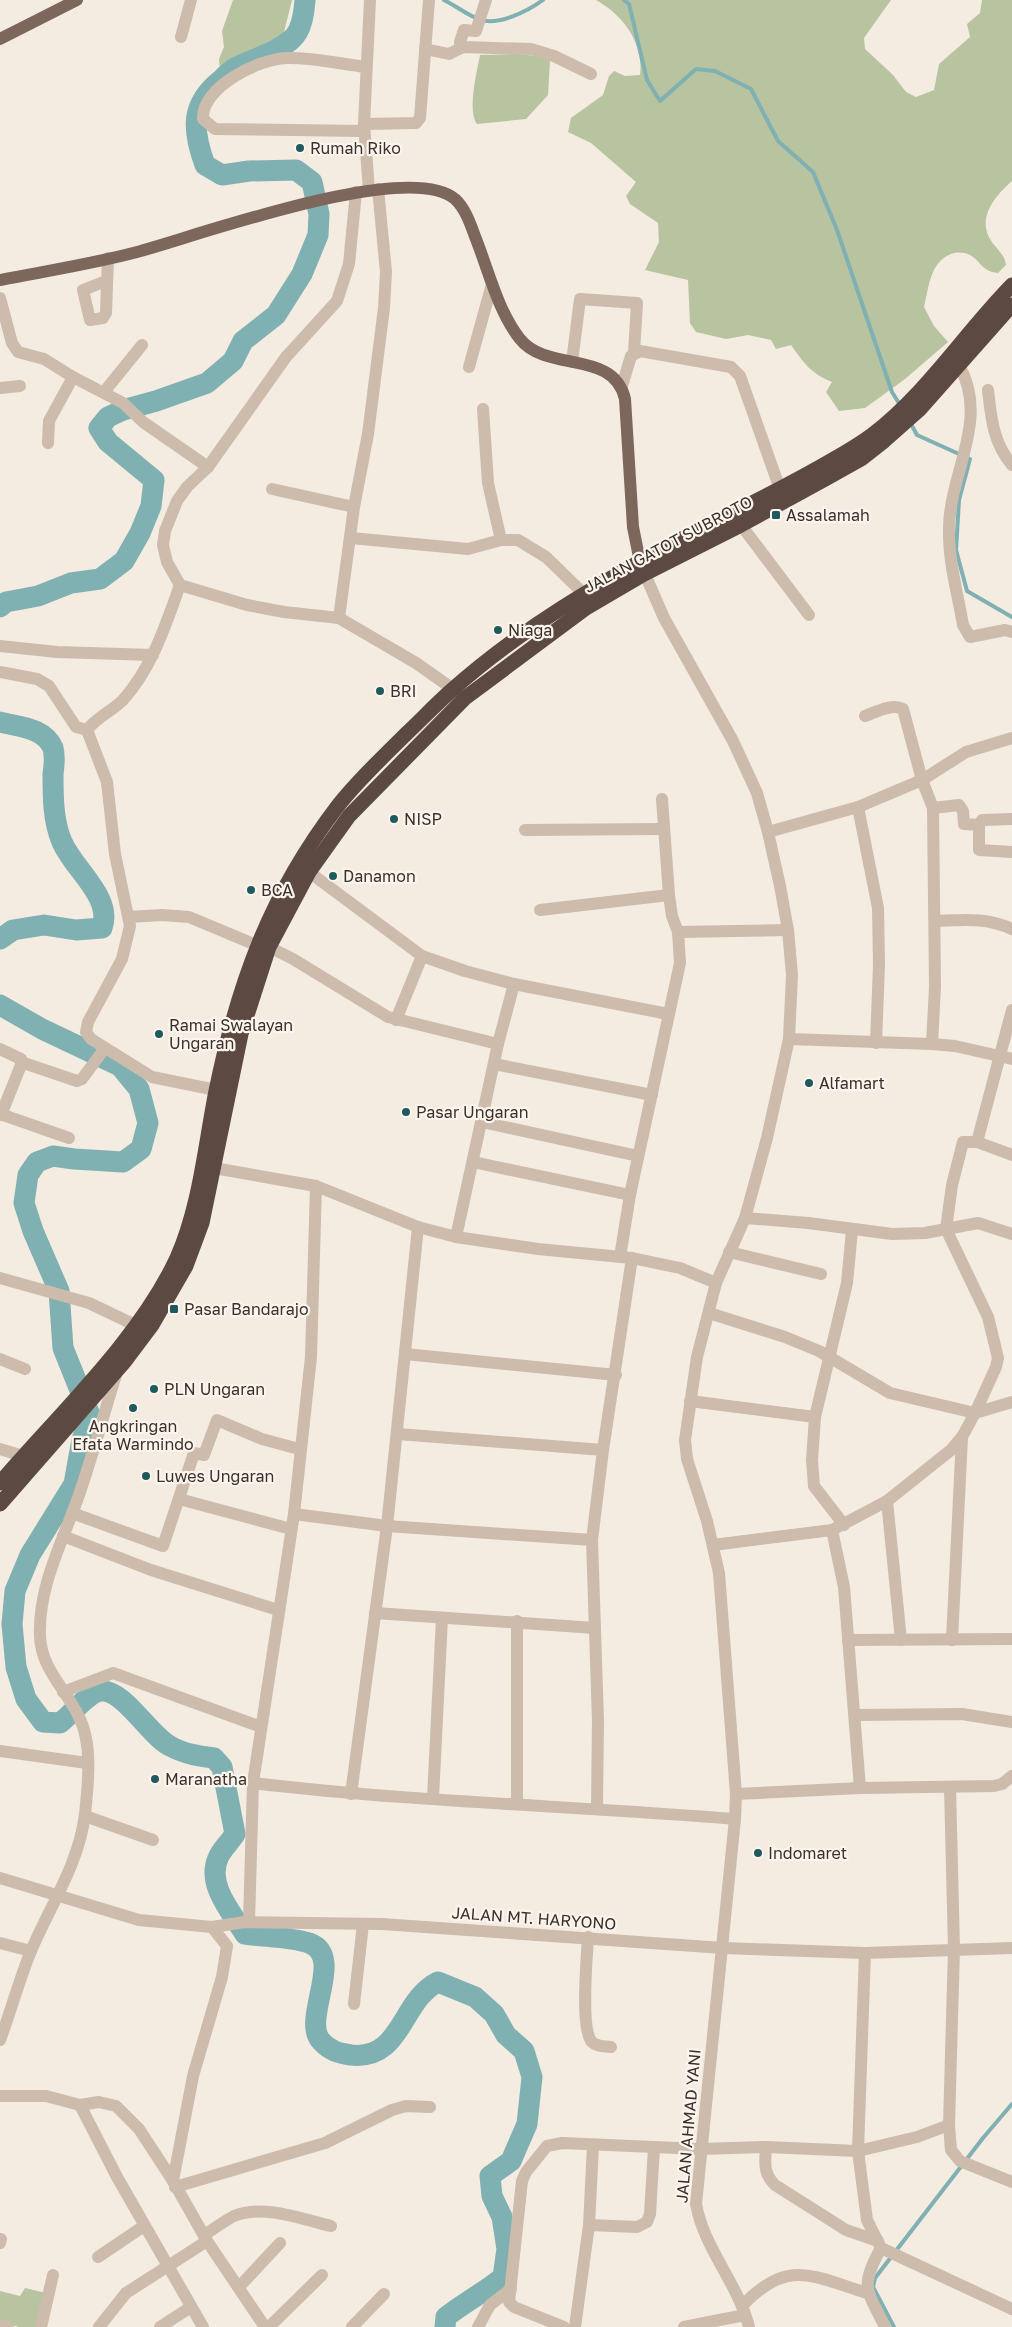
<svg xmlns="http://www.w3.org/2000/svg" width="1012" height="2327" viewBox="0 0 1012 2327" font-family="'Golos Text',sans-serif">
  <rect width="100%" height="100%" fill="#f4ebe1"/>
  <!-- green -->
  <g fill="#b8c4a0">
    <path d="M 233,0 L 292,0 L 283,36 L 250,58 L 220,70 L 219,59 L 224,47 L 222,31 Z"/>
    <path d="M 596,0 L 891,0 L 864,38 L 865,49 L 893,75 L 906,92 L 916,97 L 934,90 L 939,64 L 970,37 L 967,24 L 980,13 L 982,0 L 1012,0 L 1012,181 C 996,195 977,217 990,239 C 995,248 1005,254 1006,265 L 998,273 C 981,271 982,262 970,255 C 963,252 957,252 951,254 C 930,262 929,287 924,307 L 934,326 L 948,342 L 905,379 L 865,408 L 839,411 L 826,392 L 832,382 C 810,373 804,363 791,345 L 776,349 L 771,340 L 748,335 L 726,339 L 696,332 L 690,323 L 688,280 L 645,270 L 659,242 L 658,223 L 630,204 L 626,196 L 636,182 L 591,143 L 568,132 L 571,118 L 603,95 L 609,76 L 614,71 L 625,76 L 640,75 C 644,43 623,15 596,0 Z"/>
    <path d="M 520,54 L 543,57 L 550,61 L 548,95 L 526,119 L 477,124 C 467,111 477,71 480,55 Z"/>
    <path d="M 25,2288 L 46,2293 L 37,2327 L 19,2327 L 0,2322 L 0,2291 L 20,2296 Z"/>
  </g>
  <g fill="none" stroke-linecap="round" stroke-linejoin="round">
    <!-- stream -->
    <g stroke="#7fb0b2" stroke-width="4">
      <path d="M 444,0 C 456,6 466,14 478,19 C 497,27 528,11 543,0"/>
      <path d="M 624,0 L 629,4 L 647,80 L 660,101 L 696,69 L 715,71 L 751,89 L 778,141 L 813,172 L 837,230 L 892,392 L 900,405"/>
      <path d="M 911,424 L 917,435 L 970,459 L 959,500 L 956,550 L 967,591 L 1012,617"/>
      <path d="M 894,2327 L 873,2287 L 875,2278 L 983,2138 L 1012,2104"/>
    </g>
    <!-- river -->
    <g stroke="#7fb0b2" stroke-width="21">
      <path d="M 0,607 L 6,602 L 38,596 L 71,583 L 100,579 L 124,561 L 140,533 L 151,506 L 154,480 L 108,442 L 99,428 L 108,417 L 123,410 L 156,401 L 207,383 L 233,361 L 243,341 L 276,315 L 302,274 L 318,235 L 319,214 L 312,182 L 296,170 L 249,171 L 222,175 L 205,165 C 192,129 190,104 222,79 C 226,75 231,70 237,67 C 255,58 276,53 292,39 C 302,30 304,13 305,0"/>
      <path d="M 0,722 C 18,727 44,727 53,748 C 55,755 54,767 53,774 C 53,797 53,821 62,842 C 74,870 113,897 102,928 L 76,930 L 44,925 L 13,930 L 0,939"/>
      <path d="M 0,1005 L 42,1029 L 120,1066 L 139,1089 L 148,1123 L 141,1149 L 123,1162 L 74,1159 L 53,1156 L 37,1162 L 28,1175 L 24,1203 L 33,1231 L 59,1291 L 63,1348 L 90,1415 L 82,1440 L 74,1484 L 30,1555 L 15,1591 L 12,1624 L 16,1667 L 26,1699 L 43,1722 L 60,1723 C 71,1715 89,1691 102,1691 C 124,1690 150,1736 170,1746 C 184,1754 199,1756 214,1758 L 222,1767 L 235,1834 C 230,1842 223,1848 219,1856 C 205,1883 231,1912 245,1934 C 265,1937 290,1937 309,1943 C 346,1956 301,2019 321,2041 C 330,2051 338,2053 351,2055 C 402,2061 401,2000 438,1982 L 475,1997 L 494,2014 L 506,2035 L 524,2051 L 532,2077 L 527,2124 L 511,2161 L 490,2176 L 492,2196 L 502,2217 L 507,2249 L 503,2277 C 485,2292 465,2302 446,2317 L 445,2327"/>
    </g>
    <!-- minor -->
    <g stroke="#cdbbac" stroke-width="12">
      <path d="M 181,37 L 191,0"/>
      <path d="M 461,48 L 460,42 L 464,30 L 476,31 L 486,0"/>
      <path d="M 425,49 L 449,54 L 463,47 L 531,49 L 554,56 L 591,74"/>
      <path d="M 364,124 L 416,123 L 420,118 L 429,0"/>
      <path d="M 364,131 L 215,129 L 203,119 C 201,87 259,59 286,58 C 312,57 340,64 366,67"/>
      <path d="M 369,190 L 364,124 L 370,0"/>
      <path d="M 356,192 L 349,264 L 337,301 L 286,357 L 208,467 L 187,487 L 177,501 L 165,531 L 163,545 L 167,562 L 180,585 L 247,605 L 284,612 L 339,618 L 416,663 L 453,689"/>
      <path d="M 106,281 L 83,290 L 90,320 L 103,318 L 106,313 L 108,258"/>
      <path d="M 0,298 L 12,343 L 18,352 L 44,359 L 73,377 L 123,403 L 143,422 L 208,467"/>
      <path d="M 572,362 L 580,299 L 637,303 L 634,352"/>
      <path d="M 959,365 C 991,422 947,475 949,534 C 949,564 958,595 963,625 L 970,637 L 1005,630 L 1012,632"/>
      <path d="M 469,367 L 492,284"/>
      <path d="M 622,386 L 631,356 L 640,351 L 731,367 L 740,376 L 780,489"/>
      <path d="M 0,388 L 20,386"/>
      <path d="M 988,390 C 991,417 993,443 1012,465"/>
      <path d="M 104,392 L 142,345"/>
      <path d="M 483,409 L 488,483 L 501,540"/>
      <path d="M 48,443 L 49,421 L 73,377"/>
      <path d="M 272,489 L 354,507"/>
      <path d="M 741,525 L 809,615"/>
      <path d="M 351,538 L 468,549 L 501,540 L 518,540 L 546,557 L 584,594"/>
      <path d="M 641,565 L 664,618 L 733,741 L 757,793 L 768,832 L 780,886 L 788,930 L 792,975 L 789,1039 L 767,1138 L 745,1218 L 716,1283 L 697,1357 L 685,1440 L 687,1459 L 707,1521 L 719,1573 L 736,1794 L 735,1819 L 696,2204 C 704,2249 738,2283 749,2327"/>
      <path d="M 180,585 C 166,624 152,668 123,700 C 112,711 96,718 87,730 L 107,782 L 115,854 L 130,926 L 122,959 L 88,1022 L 86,1032 L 91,1039 L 152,1077 L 216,1090"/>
      <path d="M 339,618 L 354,507 L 368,434 L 384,308 L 386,272 L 378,189"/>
      <path d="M 0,646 L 57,652 L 153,655"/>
      <path d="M 0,672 L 37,679 L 49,686 L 76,727 L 87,730"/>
      <path d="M 865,716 C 876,712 892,703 903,709 L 922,780 L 933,808 L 935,987 L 932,1044"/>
      <path d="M 858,807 L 878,908 L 879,965 L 876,1043"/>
      <path d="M 933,808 L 959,805 L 963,811 L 964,824 L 979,825 L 979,850 L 1012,852"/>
      <path d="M 979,825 L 982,820 L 1012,819"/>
      <path d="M 525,830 L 663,829"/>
      <path d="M 768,832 L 858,807 L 922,780 L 966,752 L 1012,738"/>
      <path d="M 309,872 L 422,956 L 465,971 L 514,984 L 668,1014"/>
      <path d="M 540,910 L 669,895"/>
      <path d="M 129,917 L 162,915 L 189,917 L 256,945"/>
      <path d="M 936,921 C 964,920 986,917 1012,929"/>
      <path d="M 678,932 L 788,930"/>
      <path d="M 269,947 L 293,959 L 388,1017 L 498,1044"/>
      <path d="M 396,1020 L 422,956"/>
      <path d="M 789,1039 L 932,1044 L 955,1046 L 1012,1059"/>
      <path d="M 0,1049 L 21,1059 L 21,1065 L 1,1115"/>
      <path d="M 21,1062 L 77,1081 L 82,1079 L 105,1048"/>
      <path d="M 494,1064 L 652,1095"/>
      <path d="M 0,1114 L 69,1138"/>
      <path d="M 482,1122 L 638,1156"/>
      <path d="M 977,1142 L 1012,1155"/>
      <path d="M 473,1162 L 630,1195"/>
      <path d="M 214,1168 L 316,1186 L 418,1227 L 456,1237 L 538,1249 L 632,1258 L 680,1268 L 716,1283"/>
      <path d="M 745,1218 L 808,1223 L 892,1234 L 925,1233 L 978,1223 L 1012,1234"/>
      <path d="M 456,1237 L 498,1044 L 514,984"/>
      <path d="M 729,1252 L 821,1274"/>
      <path d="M 620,1257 L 630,1195 L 680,963 L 678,932 L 672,916 L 669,895 L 662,799"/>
      <path d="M 0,1278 L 89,1303 L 135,1325"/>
      <path d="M 709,1313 L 785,1337 L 819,1351 L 890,1393 L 975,1413 L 1012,1402"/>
      <path d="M 405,1354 L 616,1375"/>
      <path d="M 0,1359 L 25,1369"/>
      <path d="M 690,1401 L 815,1417"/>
      <path d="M 398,1434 L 603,1450"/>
      <path d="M 0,1449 L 23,1456"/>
      <path d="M 179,1499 L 291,1529"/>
      <path d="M 887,1501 L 901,1640"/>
      <path d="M 72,1513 L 163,1546 L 194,1453 L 204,1455 L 217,1420 L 262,1439 L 299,1449"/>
      <path d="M 294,1514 L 387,1526 L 592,1540"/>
      <path d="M 844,1525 L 814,1486 L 812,1460 L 815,1417 L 847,1283 L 852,1230"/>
      <path d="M 63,1536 L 151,1570 L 278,1610"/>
      <path d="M 713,1545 L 832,1530"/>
      <path d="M 375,1613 L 595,1628"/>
      <path d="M 848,1640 L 1012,1639"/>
      <path d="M 952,1640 L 962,1437"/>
      <path d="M 63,1692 L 113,1673 L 261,1727"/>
      <path d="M 855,1715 L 962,1714 L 1012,1722"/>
      <path d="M 0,1751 L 87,1763"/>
      <path d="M 253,1783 C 413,1802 575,1806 735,1819"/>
      <path d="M 860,1788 L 844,1587 L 832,1530 L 887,1501 L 951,1450 L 962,1437 L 975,1413 L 996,1367 L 998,1358 L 988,1317 L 946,1229 L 952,1185 L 963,1142 L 977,1142 L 1012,1010"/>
      <path d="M 351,1794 L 387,1526 L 418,1227"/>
      <path d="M 736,1794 L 860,1788 L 994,1786 L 1002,1784 L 1012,1776"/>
      <path d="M 433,1798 L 442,1618"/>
      <path d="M 517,1803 L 517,1621"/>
      <path d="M 597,1808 L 598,1721 L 592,1540 L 603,1450 L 632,1258"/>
      <path d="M 85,1816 L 153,1840"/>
      <path d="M 0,1878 L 139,1920 L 212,1927 L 245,1922 L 382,1924 L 723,1948 L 865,1953 L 1012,1948"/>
      <path d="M 249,1922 L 253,1783 L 294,1514 L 311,1357 L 316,1186"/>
      <path d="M 588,1937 C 587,1957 580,2029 592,2042 C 597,2047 604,2046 611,2047"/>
      <path d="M 0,1943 L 31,1951"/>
      <path d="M 865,1953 L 858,2151 L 867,2220 L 881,2248 L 1012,2309"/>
      <path d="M 354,2004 L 363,1924"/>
      <path d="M 0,2040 C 11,2011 19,1980 31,1951 C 50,1906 79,1864 85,1814 C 88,1785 93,1744 79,1717 C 66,1689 41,1669 40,1636 C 38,1586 63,1541 79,1495 C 93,1454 104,1413 117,1372"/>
      <path d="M 0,2096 L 46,2096 L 80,2105 L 99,2102 L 116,2106 L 139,2129 L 173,2181 L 207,2241 L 265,2327"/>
      <path d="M 80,2105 L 117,2177 L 203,2327"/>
      <path d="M 949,2125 L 951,2150 L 960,2161 L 1012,2182"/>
      <path d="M 766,2147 C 765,2163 763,2173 775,2185 L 846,2230 L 878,2241"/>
      <path d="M 173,2181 L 193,2076 L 222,1977 L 227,1946 L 212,1927"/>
      <path d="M 175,2187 L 325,2143 L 392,2110 L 406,2106 L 430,2107"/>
      <path d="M 589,2225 L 637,2227 L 647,2222 L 650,2214 L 654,2148"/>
      <path d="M 204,2235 C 214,2229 224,2221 234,2216 C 264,2204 302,2219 331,2226"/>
      <path d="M 0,2243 L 1,2239"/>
      <path d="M 881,2248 C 859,2287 867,2290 885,2327"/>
      <path d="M 98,2257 L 144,2226"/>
      <path d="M 239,2287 L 280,2243"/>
      <path d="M 742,2306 C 787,2258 812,2276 867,2293"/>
      <path d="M 0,2325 L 8,2327"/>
      <path d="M 41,2327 L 53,2275"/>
      <path d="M 99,2327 L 126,2293 L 207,2241"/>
      <path d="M 160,2327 L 191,2307"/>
      <path d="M 269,2327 L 322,2275"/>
      <path d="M 352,2327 L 384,2294"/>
      <path d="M 478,2327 L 490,2305 L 511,2289"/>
      <path d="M 564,2327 L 514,2307 L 509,2302 L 522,2181 L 526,2172 L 547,2146 L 562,2143 L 700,2149 L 766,2147 L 858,2151 L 917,2137 L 949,2125 L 954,1949 L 950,1787"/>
      <path d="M 575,2327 L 589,2225 L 593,2146"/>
      <path d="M 684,2327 L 745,2315"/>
    </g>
    <!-- major -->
    <g stroke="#7d675c" stroke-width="12">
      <path d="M 0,39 L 77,0"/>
      <path d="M 0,280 C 46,271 92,264 137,252 C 197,236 408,159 455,199 C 466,209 471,226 476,239 C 489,272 498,311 520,339 C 547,373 614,349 625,399 L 633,527 L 640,562"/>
    </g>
    <!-- highway -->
    <g stroke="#5c4a42" stroke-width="15">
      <path d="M 0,1483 C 58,1415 139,1340 177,1258 C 200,1206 205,1146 216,1091 C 238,983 270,895 337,807 C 357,781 382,758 405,735 C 421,720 436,704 452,690 C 519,630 599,583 678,541 C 721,518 766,497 809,473 C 830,461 852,450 872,435 C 927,393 964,334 1012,285"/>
      <path d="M 0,1504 L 125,1361 L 152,1325 L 186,1266 L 202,1223 L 241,1034 L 269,947 L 309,872 L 349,816 L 465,698 L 586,608 L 644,574 L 741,525 L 829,477 L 861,459 L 884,441 L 919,410 L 1012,305"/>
    </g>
  </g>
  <!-- markers -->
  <g fill="#1f5a5e" stroke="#fbf5ee" stroke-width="2">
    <circle cx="300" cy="148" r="5"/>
    <rect x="771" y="510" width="10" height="10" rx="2.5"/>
    <circle cx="498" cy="630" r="5"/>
    <circle cx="380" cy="691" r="5"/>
    <circle cx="394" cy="819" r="5"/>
    <circle cx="333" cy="876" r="5"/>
    <circle cx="251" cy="890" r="5"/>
    <circle cx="159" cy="1034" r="5"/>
    <circle cx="809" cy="1083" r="5"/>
    <circle cx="406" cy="1112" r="5"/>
    <rect x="169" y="1304" width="10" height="10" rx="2.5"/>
    <circle cx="154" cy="1389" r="5"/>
    <circle cx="133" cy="1408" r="5"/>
    <circle cx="146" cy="1476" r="5"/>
    <circle cx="155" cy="1779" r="5"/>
    <circle cx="758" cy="1853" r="5"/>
  </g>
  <g text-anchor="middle" stroke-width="4.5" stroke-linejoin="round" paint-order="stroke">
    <!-- poi labels -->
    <g font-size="16" fill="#3b302b" stroke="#fbf5ee" text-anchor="start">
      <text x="310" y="154">Rumah Riko</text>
      <text x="786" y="521">Assalamah</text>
      <text x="508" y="636">Niaga</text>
      <text x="390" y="697">BRI</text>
      <text x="404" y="825">NISP</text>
      <text x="343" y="882">Danamon</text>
      <text x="261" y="896">BCA</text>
      <text x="169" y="1031">Ramai Swalayan<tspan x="169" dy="18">Ungaran</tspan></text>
      <text x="819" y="1089">Alfamart</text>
      <text x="416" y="1118">Pasar Ungaran</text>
      <text x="184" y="1315">Pasar Bandarajo</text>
      <text x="164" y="1395">PLN Ungaran</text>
      <text x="133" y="1432" text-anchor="middle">Angkringan<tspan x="133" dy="18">Efata Warmindo</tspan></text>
      <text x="156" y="1482">Luwes Ungaran</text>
      <text x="165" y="1785">Maranatha</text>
      <text x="768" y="1859">Indomaret</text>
    </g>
    <!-- street labels -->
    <g font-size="16" fill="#3b302b" stroke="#fbf5ee">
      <text transform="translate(668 544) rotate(-28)" y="6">JALAN GATOT SUBROTO</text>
      <text transform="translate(534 1918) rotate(4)" y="6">JALAN MT. HARYONO</text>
      <text transform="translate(688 2126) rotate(-85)" y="6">JALAN AHMAD YANI</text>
    </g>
  </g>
</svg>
